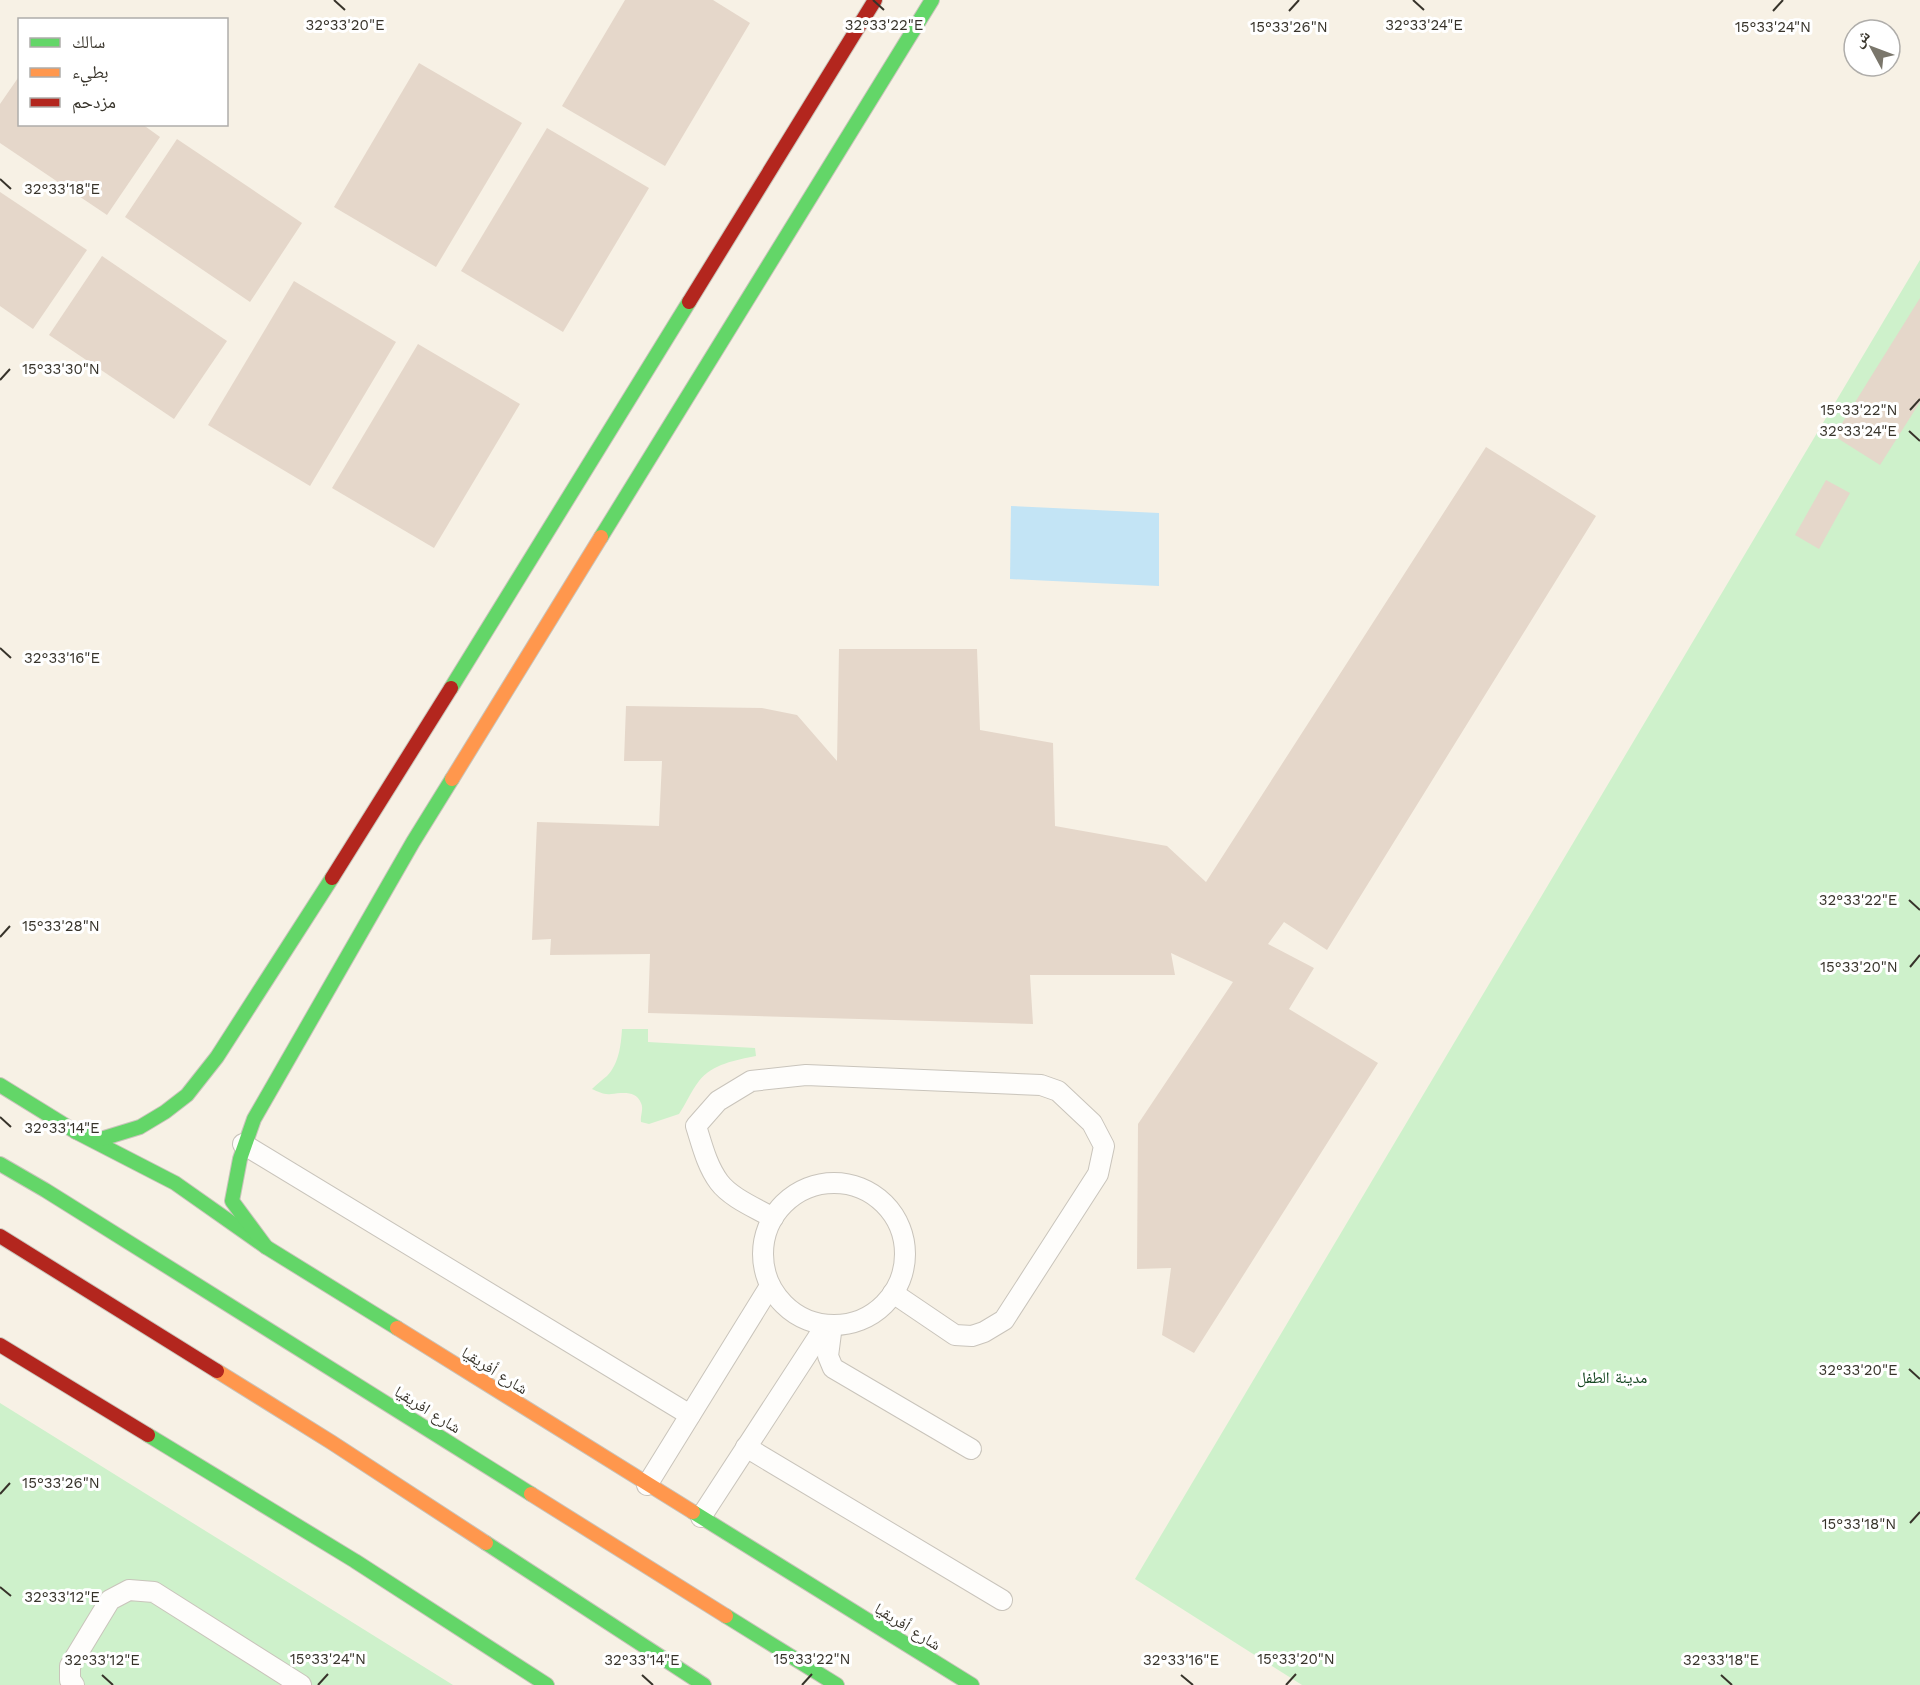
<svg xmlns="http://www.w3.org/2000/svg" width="1920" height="1685" viewBox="0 0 1920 1685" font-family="'Work Sans','Noto Naskh Arabic',sans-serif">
  <rect width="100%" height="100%" fill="#f7f1e5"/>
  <!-- green -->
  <g fill="#cef1cb">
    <path d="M 1920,260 L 1920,1685 L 1302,1685 L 1135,1579 Z"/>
    <path d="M 622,1029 L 648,1029 L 648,1042 L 755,1048 L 756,1056 C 736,1060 712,1064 699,1081 C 691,1091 686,1104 679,1114 L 649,1124 L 641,1122 C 640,1116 644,1109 641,1103 C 636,1090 622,1093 611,1094 C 604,1095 599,1092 592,1089 C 597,1084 602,1080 607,1076 C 619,1064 621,1045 622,1029 Z"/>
    <path d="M 0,1403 L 453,1685 L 0,1685 Z"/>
  </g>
  <!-- water -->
  <path fill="#c3e4f5" d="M 1011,506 L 1159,513 L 1159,586 L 1010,579 Z"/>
  <!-- building -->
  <g fill="#e5d7ca">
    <path d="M 625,0 L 713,0 L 750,23 L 665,166 L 562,106 Z"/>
    <path d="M 419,63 L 522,123 L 436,267 L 334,207 Z"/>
    <path d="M 20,75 L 20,124 L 142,124 L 160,137 L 107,215 L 0,143 L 0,104 Z"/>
    <path d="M 547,128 L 649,188 L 563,332 L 461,271 Z"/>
    <path d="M 177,139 L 302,223 L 250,302 L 125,217 Z"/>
    <path d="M 0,192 L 87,250 L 33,329 L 0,306 Z"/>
    <path d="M 102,256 L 227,341 L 174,419 L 49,335 Z"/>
    <path d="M 294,281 L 396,342 L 310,486 L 208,425 Z"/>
    <path d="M 1920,298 L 1920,402 L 1880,465 L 1834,436 Z"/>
    <path d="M 418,344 L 520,404 L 434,548 L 332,488 Z"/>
    <path d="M 1486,447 L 1596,516 L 1327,950 L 1284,922 L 1268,944 L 1314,968 L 1289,1009 L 1378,1063 L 1194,1353 L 1162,1335 L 1171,1268 L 1137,1269 L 1138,1124 L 1233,982 L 1171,953 L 1175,975 L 1030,975 L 1033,1024 L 648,1013 L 650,954 L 550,955 L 551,939 L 532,940 L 537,822 L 659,826 L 662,761 L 624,761 L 626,706 L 762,708 L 797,715 L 837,761 L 839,649 L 977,649 L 980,730 L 1053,743 L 1055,826 L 1167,846 L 1206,882 Z"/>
    <path d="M 1826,480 L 1850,493 L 1819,549 L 1795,535 Z"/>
  </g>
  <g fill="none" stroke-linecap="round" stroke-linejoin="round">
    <defs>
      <g id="lane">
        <path d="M 243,1144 L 690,1415"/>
        <circle cx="834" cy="1254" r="71"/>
        <path d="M 773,1218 C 756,1208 731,1198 719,1182 C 707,1166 702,1145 696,1126 L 718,1101 L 751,1081 L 806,1075 L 1041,1085 L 1058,1091 L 1092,1123 L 1104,1146 L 1098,1174 L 1004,1320 L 984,1332 L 972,1336 L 955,1335 L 893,1293"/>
        <path d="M 832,1325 L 828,1356 L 833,1368 L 971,1449"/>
        <path d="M 746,1447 L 1002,1600"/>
        <path d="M 647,1485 L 770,1286"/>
        <path d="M 701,1517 L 826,1325"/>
        <path d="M 74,1685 L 70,1680 L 70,1666 L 110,1600 L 129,1590 L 154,1592 L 301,1685"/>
      </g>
      <g id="fast">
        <path d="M 601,537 L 932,0"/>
        <path d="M 451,688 L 689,302"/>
        <path d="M 0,1085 L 76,1132 L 175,1183 L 266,1247 L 397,1328"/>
        <path d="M 76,1132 L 101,1139 L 140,1127 L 165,1112 L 187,1095 L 217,1057 L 332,878"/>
        <path d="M 0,1164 L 45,1190 L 531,1494"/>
        <path d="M 266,1247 L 232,1201 L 240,1159 L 254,1119 L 413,842 L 452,779"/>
        <path d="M 148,1435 L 355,1561 L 547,1685"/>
        <path d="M 693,1512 L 972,1685"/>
        <path d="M 486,1543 L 704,1685"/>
        <path d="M 726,1616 L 837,1685"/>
      </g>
      <g id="slow">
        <path d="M 452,779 L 601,537"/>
        <path d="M 397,1328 L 693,1512"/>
        <path d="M 217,1371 L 331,1442 L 486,1543"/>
        <path d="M 531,1494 L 726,1616"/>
      </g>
      <g id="jam">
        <path d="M 689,302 L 875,0"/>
        <path d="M 332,878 L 451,688"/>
        <path d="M 0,1236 L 217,1371"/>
        <path d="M 0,1345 L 148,1435"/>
      </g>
    </defs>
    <!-- lane casing -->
    <use href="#lane" stroke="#c9c4bb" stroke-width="22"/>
    <!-- fast casing -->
    <use href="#fast" stroke="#c9c4bb" stroke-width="16"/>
    <!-- slow casing -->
    <use href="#slow" stroke="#c9c4bb" stroke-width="16"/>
    <!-- jam casing -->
    <use href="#jam" stroke="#c9c4bb" stroke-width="16"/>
    <!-- lane -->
    <use href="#lane" stroke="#fefdfb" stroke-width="20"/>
    <!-- fast -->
    <use href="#fast" stroke="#63d668" stroke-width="14"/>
    <!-- slow -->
    <use href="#slow" stroke="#ff974d" stroke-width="14"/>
    <!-- jam -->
    <use href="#jam" stroke="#b3261e" stroke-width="14"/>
  </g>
  <!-- ticks -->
  <path fill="none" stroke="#37332a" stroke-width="2" d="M 334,0 L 345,10M 873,0 L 884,10M 1413,0 L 1424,10M 1289,11 L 1299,0M 1773,11 L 1783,0M 0,179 L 11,189M 0,380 L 10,369M 1910,410 L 1920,399M 1909,431 L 1920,441M 0,648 L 11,658M 1909,900 L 1920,910M 0,937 L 10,926M 1910,967 L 1920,955M 0,1117 L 11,1127M 1909,1369 L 1920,1379M 0,1494 L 10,1483M 1910,1523 L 1920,1512M 0,1587 L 11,1596M 102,1675 L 113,1685M 642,1675 L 653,1685M 1181,1675 L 1193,1685M 1721,1675 L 1732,1685M 318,1685 L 328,1674M 802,1685 L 812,1674M 1286,1685 L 1296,1674"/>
  <g text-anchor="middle" stroke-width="6" stroke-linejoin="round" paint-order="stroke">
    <!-- street labels -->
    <g font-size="16" fill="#37332a" stroke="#fff">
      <text transform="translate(495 1370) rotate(32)" y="6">شارع أفريقيا</text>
      <text transform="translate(428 1409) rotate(32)" y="6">شارع افريقيا</text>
      <text transform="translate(908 1626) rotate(32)" y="6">شارع أفريقيا</text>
    </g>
    <!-- park labels -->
    <g font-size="16" fill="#13451f" stroke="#fff">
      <text x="1612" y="1383">مدينة الطفل</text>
    </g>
  </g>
  <g font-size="15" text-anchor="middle" fill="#37332a" stroke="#fff" stroke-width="6" stroke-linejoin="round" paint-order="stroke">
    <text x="345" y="30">32°33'20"E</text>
    <text x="884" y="30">32°33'22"E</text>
    <text x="1424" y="30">32°33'24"E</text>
    <text x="1289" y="32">15°33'26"N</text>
    <text x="1773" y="32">15°33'24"N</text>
    <text x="62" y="194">32°33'18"E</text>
    <text x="61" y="374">15°33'30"N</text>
    <text x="1859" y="415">15°33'22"N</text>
    <text x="1858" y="436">32°33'24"E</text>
    <text x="62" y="663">32°33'16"E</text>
    <text x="1858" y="905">32°33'22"E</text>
    <text x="61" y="931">15°33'28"N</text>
    <text x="1859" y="972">15°33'20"N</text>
    <text x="62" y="1133">32°33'14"E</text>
    <text x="1858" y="1375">32°33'20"E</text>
    <text x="61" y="1488">15°33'26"N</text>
    <text x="1859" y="1529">15°33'18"N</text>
    <text x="62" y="1602">32°33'12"E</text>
    <text x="328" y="1664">15°33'24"N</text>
    <text x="812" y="1664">15°33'22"N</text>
    <text x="1296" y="1664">15°33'20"N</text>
    <text x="102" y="1665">32°33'12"E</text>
    <text x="642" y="1665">32°33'14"E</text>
    <text x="1181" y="1665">32°33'16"E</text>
    <text x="1721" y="1665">32°33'18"E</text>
  </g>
  <!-- legend -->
  <rect x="18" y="18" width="210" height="108" fill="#ffffff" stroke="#afadaa" stroke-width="1.5"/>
  <rect x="30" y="38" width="30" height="9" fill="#63d668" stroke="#afadaa" stroke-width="1.5"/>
  <text x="72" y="48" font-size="18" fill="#37332a">سالك</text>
  <rect x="30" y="68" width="30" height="9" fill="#ff974d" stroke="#afadaa" stroke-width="1.5"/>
  <text x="72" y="78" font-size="18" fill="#37332a">بطيء</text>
  <rect x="30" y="98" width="30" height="9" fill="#b3261e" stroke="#afadaa" stroke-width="1.5"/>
  <text x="72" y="108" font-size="18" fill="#37332a">مزدحم</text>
  <!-- north arrow -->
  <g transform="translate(1872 48) rotate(311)"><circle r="28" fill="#ffffff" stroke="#afadaa" stroke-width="1.5"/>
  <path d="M0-4.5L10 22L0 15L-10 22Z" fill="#7a766b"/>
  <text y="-9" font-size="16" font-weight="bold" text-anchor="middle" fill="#37332a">ش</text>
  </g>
</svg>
